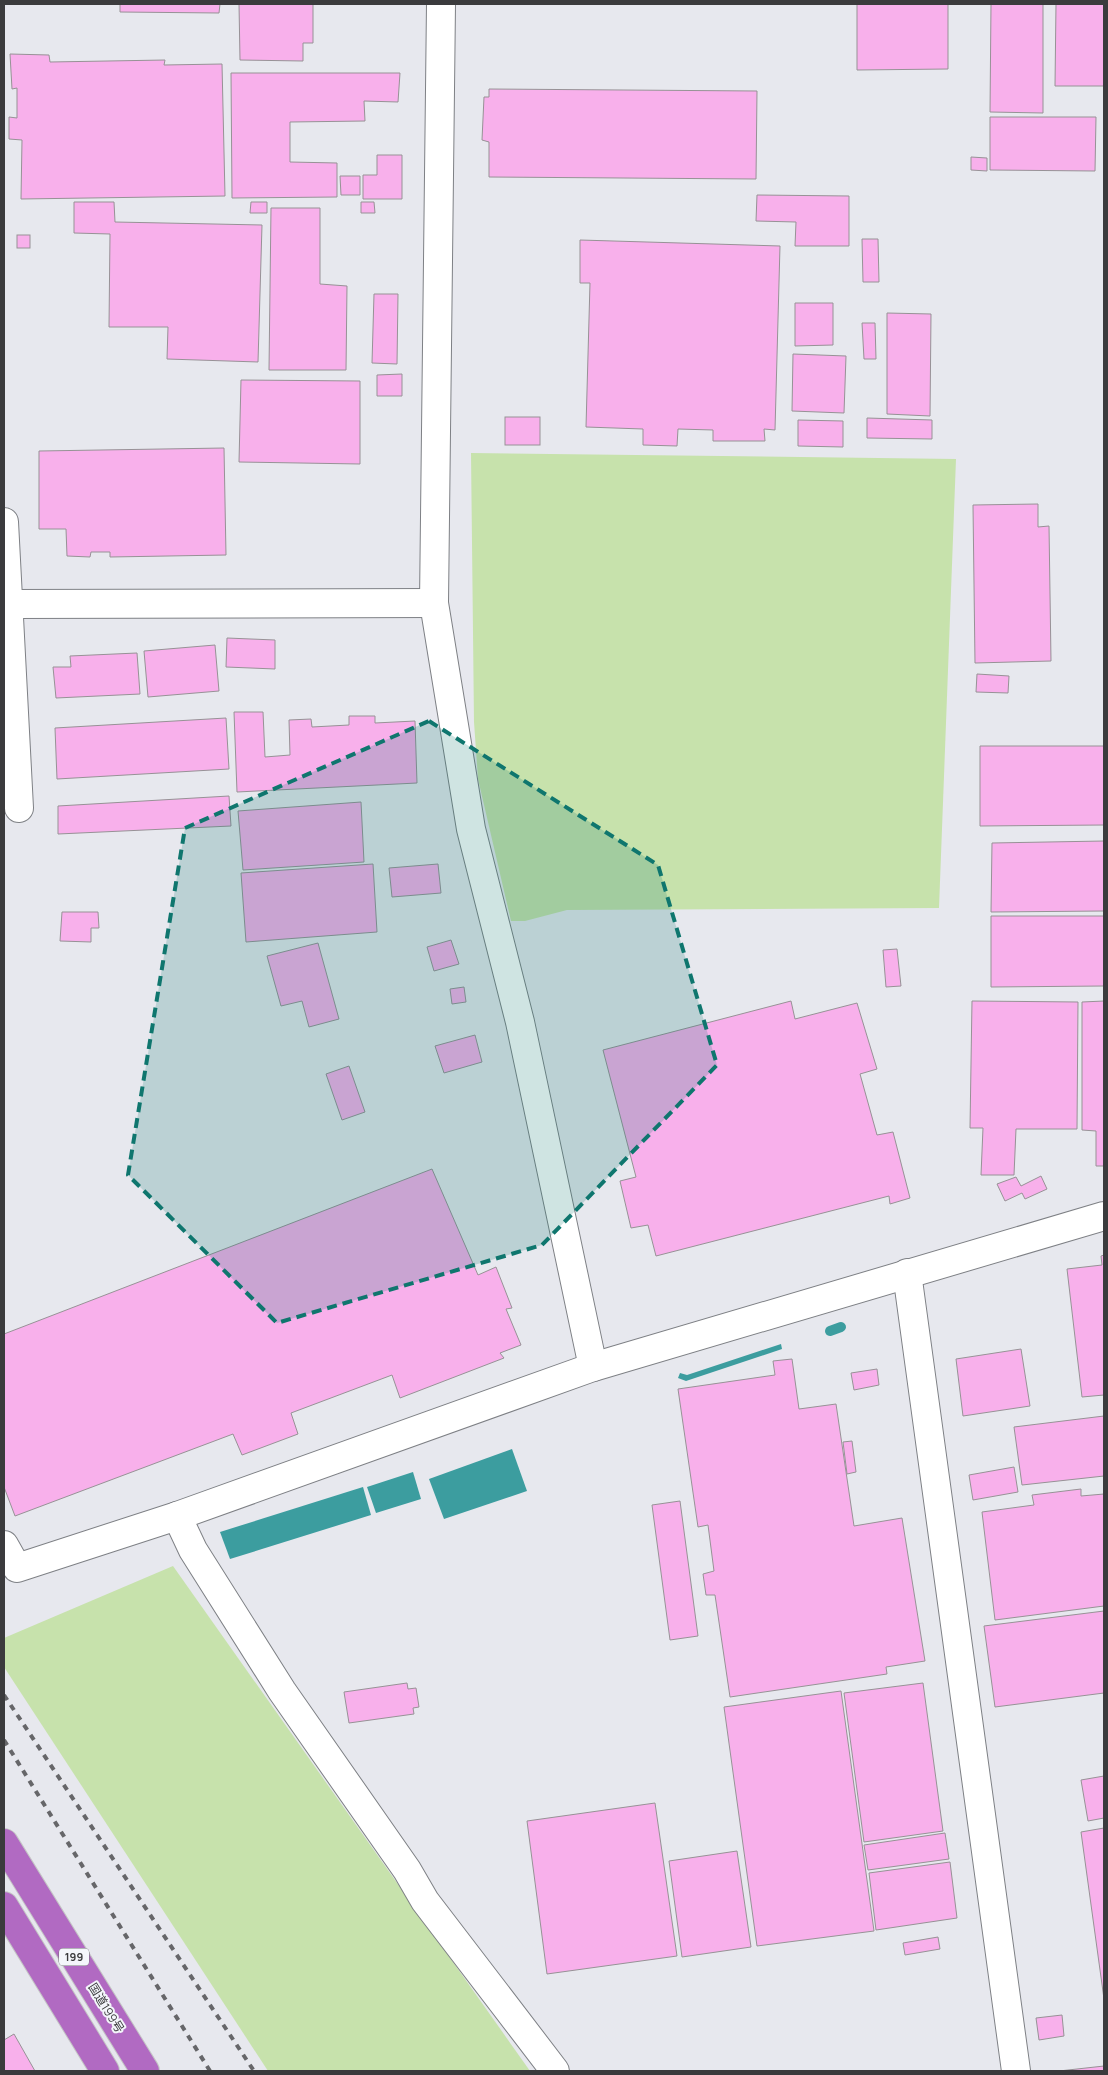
<svg xmlns="http://www.w3.org/2000/svg" width="1108" height="2075" viewBox="0 0 1108 2075" font-family="Manrope,'Noto Sans JP',sans-serif">
  <rect width="100%" height="100%" fill="#e7e8ee"/>
  <!-- green -->
  <g fill="#c7e2ac">
    <path d="M 471,453 L 956,459 L 939,908 L 567,910 L 525,921 L 511,921 L 478,779 L 474,722 Z"/>
    <path d="M 173,1566 L 530,2071 L 268,2071 L 4,1667 L 4,1638 Z"/>
  </g>
  <!-- water -->
  <g fill="#3c9d9f">
    <path d="M 781,1344 L 782,1349 L 686,1381 L 678,1378 L 680,1373 L 687,1375 Z"/>
    <path d="M 512,1449 L 527,1491 L 444,1519 L 429,1479 Z"/>
    <path d="M 413,1472 L 421,1499 L 376,1513 L 367,1487 Z"/>
    <path d="M 363,1487 L 371,1515 L 230,1559 L 220,1532 Z"/>
  </g>
  <g fill="none" stroke-linecap="round" stroke-linejoin="round">
    <!-- stream -->
    <path stroke="#3c9d9f" stroke-width="10" d="M 830,1331 L 841,1327"/>
  </g>
  <!-- building -->
  <g fill="#f8b0eb" stroke="#979296">
    <path d="M 120,4 L 220,4 L 219,13 L 120,12 Z"/>
    <path d="M 239,4 L 313,4 L 313,43 L 303,43 L 303,61 L 240,60 Z"/>
    <path d="M 857,4 L 948,4 L 948,69 L 857,70 Z"/>
    <path d="M 991,4 L 1043,4 L 1043,113 L 990,112 Z"/>
    <path d="M 1056,4 L 1104,4 L 1104,86 L 1055,86 Z"/>
    <path d="M 10,54 L 49,55 L 50,62 L 165,60 L 164,65 L 222,64 L 225,196 L 21,199 L 22,140 L 9,139 L 9,117 L 17,118 L 17,88 L 12,89 Z"/>
    <path d="M 231,73 L 400,73 L 398,102 L 364,101 L 365,121 L 290,122 L 290,162 L 337,163 L 337,197 L 232,198 Z"/>
    <path d="M 489,89 L 757,91 L 756,179 L 489,177 L 489,142 L 482,140 L 484,97 L 489,97 Z"/>
    <path d="M 990,117 L 1096,117 L 1095,171 L 990,170 Z"/>
    <path d="M 377,155 L 402,155 L 402,199 L 363,199 L 363,175 L 377,175 Z"/>
    <path d="M 971,157 L 987,158 L 987,171 L 971,170 Z"/>
    <path d="M 340,176 L 360,176 L 360,195 L 341,195 Z"/>
    <path d="M 757,195 L 849,196 L 849,246 L 795,246 L 796,222 L 756,221 Z"/>
    <path d="M 74,202 L 114,202 L 115,222 L 262,225 L 258,362 L 167,359 L 168,327 L 109,327 L 110,234 L 74,233 Z"/>
    <path d="M 251,202 L 267,202 L 267,213 L 250,213 Z"/>
    <path d="M 361,202 L 374,202 L 375,213 L 361,213 Z"/>
    <path d="M 271,208 L 320,208 L 320,284 L 347,286 L 346,370 L 269,370 Z"/>
    <rect x="17" y="235" width="13" height="13"/>
    <path d="M 862,239 L 878,239 L 879,282 L 863,282 Z"/>
    <path d="M 580,240 L 780,246 L 775,430 L 764,429 L 765,441 L 713,441 L 713,430 L 678,429 L 677,446 L 643,445 L 643,429 L 586,427 L 590,283 L 580,283 Z"/>
    <path d="M 374,294 L 398,294 L 397,364 L 372,363 Z"/>
    <path d="M 795,303 L 833,303 L 833,345 L 795,346 Z"/>
    <path d="M 887,313 L 931,314 L 930,416 L 887,414 Z"/>
    <path d="M 862,323 L 875,323 L 876,359 L 864,359 Z"/>
    <path d="M 793,354 L 846,356 L 844,413 L 792,411 Z"/>
    <path d="M 402,374 L 402,396 L 377,396 L 377,375 Z"/>
    <path d="M 241,380 L 360,381 L 360,464 L 239,462 Z"/>
    <rect x="505" y="417" width="35" height="28"/>
    <path d="M 867,418 L 932,420 L 932,439 L 867,438 Z"/>
    <path d="M 798,420 L 843,421 L 843,447 L 798,446 Z"/>
    <path d="M 224,448 L 226,555 L 110,557 L 110,552 L 91,552 L 90,557 L 67,556 L 66,529 L 39,529 L 39,451 Z"/>
    <path d="M 1038,504 L 1038,527 L 1049,526 L 1051,661 L 975,663 L 973,505 Z"/>
    <path d="M 227,638 L 275,640 L 275,669 L 226,667 Z"/>
    <path d="M 215,645 L 219,691 L 148,697 L 144,651 Z"/>
    <path d="M 137,653 L 140,694 L 56,698 L 53,667 L 71,667 L 70,656 Z"/>
    <path d="M 977,674 L 1009,676 L 1008,693 L 976,692 Z"/>
    <path d="M 234,712 L 263,712 L 265,757 L 290,755 L 289,720 L 311,719 L 312,727 L 349,725 L 349,716 L 375,716 L 375,723 L 415,721 L 417,783 L 237,792 Z"/>
    <path d="M 226,718 L 229,769 L 57,779 L 55,728 Z"/>
    <path d="M 980,746 L 1104,746 L 1104,825 L 980,826 Z"/>
    <path d="M 229,796 L 231,826 L 58,834 L 58,806 Z"/>
    <path d="M 361,802 L 364,862 L 243,870 L 238,811 Z"/>
    <path d="M 1104,841 L 1104,911 L 991,912 L 992,843 Z"/>
    <path d="M 373,864 L 377,932 L 246,942 L 241,873 Z"/>
    <path d="M 438,864 L 441,893 L 392,897 L 389,868 Z"/>
    <path d="M 62,912 L 98,912 L 99,928 L 91,928 L 91,942 L 60,941 Z"/>
    <path d="M 991,916 L 1104,916 L 1104,986 L 991,987 Z"/>
    <path d="M 451,940 L 459,964 L 434,971 L 427,947 Z"/>
    <path d="M 318,943 L 339,1019 L 309,1027 L 302,1001 L 281,1006 L 267,956 Z"/>
    <path d="M 897,949 L 901,986 L 886,987 L 883,950 Z"/>
    <path d="M 464,987 L 466,1002 L 452,1004 L 450,989 Z"/>
    <path d="M 791,1001 L 795,1019 L 857,1003 L 877,1069 L 860,1074 L 877,1135 L 893,1132 L 910,1198 L 890,1204 L 889,1196 L 656,1256 L 648,1225 L 631,1228 L 620,1181 L 636,1177 L 603,1050 Z"/>
    <path d="M 972,1001 L 1078,1002 L 1077,1129 L 1016,1129 L 1014,1175 L 981,1175 L 983,1128 L 970,1128 Z"/>
    <path d="M 1104,1001 L 1104,1166 L 1096,1166 L 1096,1131 L 1082,1130 L 1082,1002 Z"/>
    <path d="M 475,1035 L 482,1062 L 444,1073 L 435,1046 Z"/>
    <path d="M 349,1066 L 365,1112 L 342,1120 L 326,1074 Z"/>
    <path d="M 432,1169 L 478,1275 L 496,1267 L 512,1308 L 506,1309 L 521,1345 L 500,1353 L 504,1358 L 400,1398 L 392,1375 L 291,1413 L 298,1434 L 242,1455 L 233,1434 L 15,1516 L 4,1487 L 4,1334 Z"/>
    <path d="M 1041,1176 L 1047,1189 L 1025,1199 L 1022,1193 L 1005,1201 L 997,1184 L 1016,1177 L 1021,1186 Z"/>
    <path d="M 1104,1255 L 1104,1395 L 1082,1397 L 1067,1269 L 1102,1265 L 1101,1256 Z"/>
    <path d="M 1021,1349 L 1030,1406 L 963,1416 L 956,1359 Z"/>
    <path d="M 792,1359 L 799,1409 L 836,1404 L 854,1526 L 902,1518 L 925,1661 L 886,1667 L 887,1674 L 730,1697 L 715,1595 L 706,1595 L 703,1574 L 714,1571 L 708,1525 L 698,1527 L 678,1389 L 775,1375 L 773,1361 Z"/>
    <path d="M 877,1369 L 879,1385 L 854,1390 L 851,1373 Z"/>
    <path d="M 1104,1416 L 1104,1476 L 1022,1485 L 1014,1427 Z"/>
    <path d="M 852,1441 L 856,1472 L 847,1474 L 843,1442 Z"/>
    <path d="M 1014,1467 L 1018,1492 L 973,1500 L 969,1475 Z"/>
    <path d="M 1081,1489 L 1081,1496 L 1104,1494 L 1104,1606 L 995,1620 L 982,1512 L 1034,1505 L 1032,1495 Z"/>
    <path d="M 680,1501 L 698,1636 L 670,1640 L 652,1505 Z"/>
    <path d="M 1104,1611 L 1104,1693 L 995,1707 L 984,1626 Z"/>
    <path d="M 407,1683 L 408,1689 L 416,1688 L 419,1707 L 413,1708 L 414,1714 L 349,1723 L 344,1692 Z"/>
    <path d="M 923,1683 L 943,1831 L 864,1842 L 844,1693 Z"/>
    <path d="M 841,1691 L 874,1931 L 757,1946 L 724,1707 Z"/>
    <path d="M 1104,1776 L 1104,1818 L 1088,1821 L 1081,1780 Z"/>
    <path d="M 655,1803 L 677,1956 L 547,1974 L 527,1821 Z"/>
    <path d="M 1104,1828 L 1104,1999 L 1081,1832 Z"/>
    <path d="M 945,1833 L 949,1859 L 868,1870 L 864,1845 Z"/>
    <path d="M 737,1851 L 751,1947 L 682,1957 L 669,1861 Z"/>
    <path d="M 950,1862 L 957,1918 L 876,1930 L 869,1873 Z"/>
    <path d="M 938,1937 L 940,1949 L 905,1955 L 903,1943 Z"/>
    <path d="M 1062,2015 L 1064,2036 L 1039,2040 L 1036,2018 Z"/>
    <path d="M 14,2034 L 35,2071 L 4,2071 L 4,2040 Z"/>
    <path d="M 1104,2066 L 1104,2071 L 1059,2071 Z"/>
  </g>
  <g fill="none" stroke-linecap="round" stroke-linejoin="round">
    <defs>
      <g id="minor">
        <path d="M 441,4 L 434,603 L 471,829 L 520,1022 L 593,1367"/>
        <path d="M 4,522 L 19,808"/>
        <path d="M 9,604 L 434,603"/>
        <path d="M 907,1273 L 1016,2071"/>
        <path d="M 177,1516 L 193,1550 L 282,1691 L 407,1870 L 425,1901 L 555,2071"/>
        <path d="M 4,1545 L 17,1568 L 177,1516 L 593,1367 L 1104,1216"/>
      </g>
      <g id="highway">
        <path d="M 4,1843 L 145,2071"/>
        <path d="M 4,1906 L 105,2071"/>
      </g>
    </defs>
    <!-- minor casing -->
    <use href="#minor" stroke="#7e8085" stroke-width="30"/>
    <!-- highway casing -->
    <use href="#highway" stroke="#c4c4c5" stroke-width="30"/>
    <!-- minor -->
    <use href="#minor" stroke="#fff" stroke-width="28"/>
    <!-- highway -->
    <use href="#highway" stroke="#b16ac2" stroke-width="28"/>
    <!-- rail -->
    <g stroke="#666669" stroke-width="4" stroke-dasharray="6 6" stroke-linecap="butt">
      <path d="M 4,1695 L 254,2071"/>
      <path d="M 4,1740 L 210,2071"/>
    </g>
  </g>
  <!-- marked area -->
  <path fill="#0f766e" fill-opacity="0.2" stroke="#0f766e" stroke-width="4" stroke-dasharray="10 6" stroke-linejoin="round" d="M 429,721 L 658,865 L 717,1065 L 542,1245 L 277,1323 L 128,1175 L 185,828 Z"/>
  <g text-anchor="middle" stroke-width="4" stroke-linejoin="round" paint-order="stroke">
    <!-- shield labels -->
    <rect fill="#f4f6fb" stroke="#727376" stroke-width="1" x="59" y="1948.5" width="30" height="17" rx="4"/>
    <g font-size="11" font-weight="bold" fill="#3b3b3d">
      <text x="74" y="1961">199</text>
    </g>
    <!-- street labels -->
    <g font-size="12" fill="#3b3b3d" stroke="#f4f6fb">
      <text transform="translate(106 2008) rotate(58)" y="4">国道199号</text>
    </g>
  </g>
  <!-- border -->
  <rect width="1108" height="2075" fill="none" stroke="#3b3b3d" stroke-width="10"/>
</svg>
